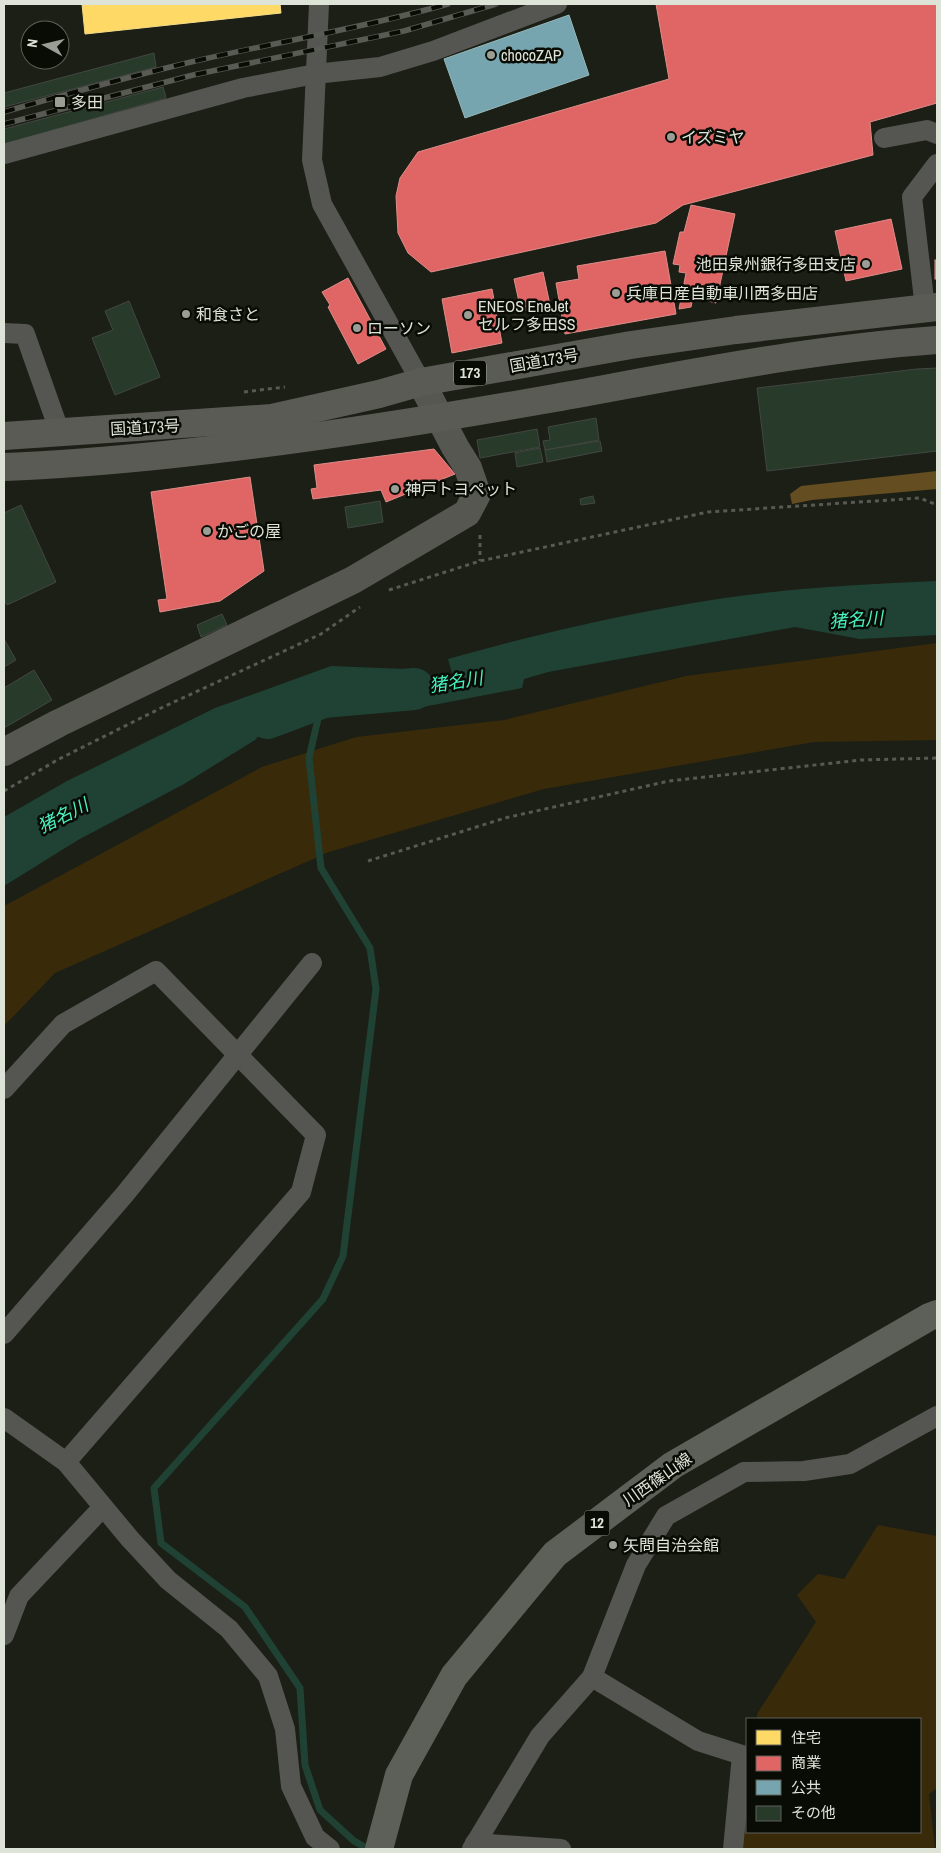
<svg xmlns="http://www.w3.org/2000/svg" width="941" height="1853" viewBox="0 0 941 1853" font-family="'Archivo Narrow','Noto Sans JP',sans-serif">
  <rect width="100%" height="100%" fill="#1c1f16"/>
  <!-- green -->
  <g fill="#392a0a">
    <path d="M 937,643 L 937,740 L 814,742 L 544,789 L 329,852 L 55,973 L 4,1026 L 4,906 L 262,767 L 356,737 L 504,720 L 686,676 Z"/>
    <path d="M 878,1525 L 937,1536 L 937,1788 L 929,1794 L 935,1849 L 735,1849 L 747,1777 L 747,1832 L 920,1832 L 920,1719 L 757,1719 L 757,1714 L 816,1622 L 797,1595 L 818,1574 L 844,1579 Z"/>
  </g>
  <!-- forest -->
  <path fill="#634d21" d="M 937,471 L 937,489 L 812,500 L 792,504 L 790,494 L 801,486 Z"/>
  <!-- water -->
  <path fill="#1f4235" d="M 937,581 L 937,635 L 860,639 L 795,627 L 548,672 L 524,679 L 522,688 L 407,710 L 373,701 L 341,687 L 269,725 L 255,740 L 184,784 L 78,840 L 4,886 L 4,817 L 67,781 L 215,708 L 331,666 L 405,669 L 409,685 L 453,676 L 448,659 C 537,634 627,613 718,599 C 791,588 864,584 937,581 Z"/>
  <!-- homes -->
  <path fill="#ffd966" stroke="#f5dc88" d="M 82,4 L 280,4 L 281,13 L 85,34 Z"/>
  <!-- shops -->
  <g fill="#e06666" stroke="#df8c88">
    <path d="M 656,4 L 937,4 L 937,103 L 870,122 L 873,155 L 683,205 L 656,223 L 431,272 L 408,253 L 398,233 L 396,196 L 400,178 L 418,152 L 669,79 Z"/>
    <path d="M 691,205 L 735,214 L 716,303 L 693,297 L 691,307 L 679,309 L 686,273 L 679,272 L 680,265 L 673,264 L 680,232 L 684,232 Z"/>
    <path d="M 891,219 L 902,269 L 846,281 L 835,231 Z"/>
    <path d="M 665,251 L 676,314 L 565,334 L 556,283 L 579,279 L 577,266 Z"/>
    <rect x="935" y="260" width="2" height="19"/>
    <path d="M 543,272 L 550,305 L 521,311 L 514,279 Z"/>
    <path d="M 348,278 L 386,349 L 358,364 L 328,307 L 330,305 L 322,292 Z"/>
    <path d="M 492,289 L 502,343 L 452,353 L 442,299 Z"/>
    <path d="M 434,449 L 455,474 L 386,502 L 381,490 L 313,499 L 311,489 L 317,488 L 314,465 Z"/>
    <path d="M 250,477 L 264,571 L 220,601 L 160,612 L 158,600 L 167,599 L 151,492 Z"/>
  </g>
  <!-- public -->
  <path fill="#76a5af" stroke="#95b8bb" d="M 569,15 L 589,75 L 465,118 L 444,59 Z"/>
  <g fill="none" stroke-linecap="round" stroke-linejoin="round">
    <!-- stream -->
    <path stroke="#1f4235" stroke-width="7" d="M 323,697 L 309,758 L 321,868 L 370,948 L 376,989 L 343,1256 L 323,1299 L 154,1488 L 161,1543 L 245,1607 L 300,1688 L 305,1765 L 320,1810 L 354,1841 L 368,1849"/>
    <!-- river -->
    <path stroke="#1f4235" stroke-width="42" d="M 267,718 L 323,697 L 414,689"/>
  </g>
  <!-- building -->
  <g fill="#283a2a" stroke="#424740">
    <path d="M 154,53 L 156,67 L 4,107 L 4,93 Z"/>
    <path d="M 163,87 L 166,98 L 4,144 L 4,129 Z"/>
    <path d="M 129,301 L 160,377 L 115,395 L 92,338 L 113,330 L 105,311 Z"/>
    <path d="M 937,368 L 937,451 L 767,471 L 757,388 L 917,369 Z"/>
    <path d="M 596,418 L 599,440 L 545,450 L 543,441 L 550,440 L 548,427 Z"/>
    <path d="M 537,429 L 540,447 L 480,458 L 477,440 Z"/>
    <path d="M 600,441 L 602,451 L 547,462 L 545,450 Z"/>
    <path d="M 540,448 L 543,462 L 517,467 L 515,453 Z"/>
    <path d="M 593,496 L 595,503 L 581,505 L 580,499 Z"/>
    <path d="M 380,501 L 383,522 L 348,528 L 345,507 Z"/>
    <path d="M 21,505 L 56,582 L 7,605 L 4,599 L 4,513 Z"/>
    <path d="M 222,614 L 227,625 L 201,637 L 197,625 Z"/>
    <path d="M 4,639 L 16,660 L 4,667 Z"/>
    <path d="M 34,670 L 52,700 L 4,728 L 4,688 Z"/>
  </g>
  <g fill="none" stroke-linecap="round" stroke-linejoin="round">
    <!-- path -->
    <g stroke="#585854" stroke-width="3" stroke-dasharray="4 4" stroke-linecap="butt">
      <path d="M 244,392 L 285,387"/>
      <path d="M 480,535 L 480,561"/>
      <path d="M 389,590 L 480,561 L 708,512 L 920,498 L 937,505"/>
      <path d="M 4,791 L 59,759 L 161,708 L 321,634 L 360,607"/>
      <path d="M 368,861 L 505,818 L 669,781 L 861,760 L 937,758"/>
    </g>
    <!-- street -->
    <g stroke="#555551" stroke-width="20">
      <path d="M 319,4 L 312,160 L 322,204 L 421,382"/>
      <path d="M 884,138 L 927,130 L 937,134"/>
      <path d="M 4,154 L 243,88 L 315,74 L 380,67 L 433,51 L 557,4"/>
      <path d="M 925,308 L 912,197 L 937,164"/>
      <path d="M 4,333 L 25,334 L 60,433"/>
      <path d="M 4,1089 L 63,1024 L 156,971 L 316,1135 L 301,1192 L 66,1462"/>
      <path d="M 4,1334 L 125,1194 L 312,963"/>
      <path d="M 4,1418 L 66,1462 L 130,1539 L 168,1580 L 229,1629 L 268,1676 L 285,1729 L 291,1786 L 315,1837 L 330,1849"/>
      <path d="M 4,1635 L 19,1596 L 103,1507"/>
      <path d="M 592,1677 L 698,1741 L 742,1755 L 733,1849"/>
      <path d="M 475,1843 L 561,1849"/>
      <path d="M 472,1849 L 540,1736 L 592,1677 L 636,1565 L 666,1516 L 744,1472 L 804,1471 L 850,1464 L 937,1416"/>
    </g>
    <!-- secondary -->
    <path stroke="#575752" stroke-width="28" d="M 4,752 L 59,723 L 353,580 L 467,513 L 477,494 L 468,468 L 455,447 L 421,382"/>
    <!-- primary -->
    <path stroke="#5d5f59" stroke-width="28" d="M 379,1849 L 399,1775 L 454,1676 L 555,1554 L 673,1465 L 929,1317 L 937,1314"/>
    <!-- highway -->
    <g stroke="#5b5b55" stroke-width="28">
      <path d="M 4,436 L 272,418 L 379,394 L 421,382 L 631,345 L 736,330 L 937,307"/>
      <path d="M 4,467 C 61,465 117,460 174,454 C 299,441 424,421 549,399 C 677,376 807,349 937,340"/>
    </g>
    <defs>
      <g id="rail">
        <path d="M 4,112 C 66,94 128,77 191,62 C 277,42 363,28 448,4"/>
        <path d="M 4,124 L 193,75 L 404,31 L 496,4"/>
      </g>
    </defs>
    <!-- rail casing -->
    <use href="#rail" stroke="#585a53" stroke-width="5.5"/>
    <!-- rail -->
    <use href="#rail" stroke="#090b05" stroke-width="4" stroke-dasharray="11" stroke-linecap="butt"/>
  </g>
  <!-- markers -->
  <g fill="#9a9e94" stroke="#090b05" stroke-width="2">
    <circle cx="491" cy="55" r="5"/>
    <rect x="54" y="96" width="12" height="12" rx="2.5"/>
    <circle cx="671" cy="137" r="5"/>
    <circle cx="866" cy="264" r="5"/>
    <circle cx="616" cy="293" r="5"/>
    <circle cx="186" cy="314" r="5"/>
    <circle cx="468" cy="315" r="5"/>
    <circle cx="357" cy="328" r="5"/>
    <circle cx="395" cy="489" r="5"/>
    <circle cx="207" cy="531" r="5"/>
    <circle cx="613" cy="1545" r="5"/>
  </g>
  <g text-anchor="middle" stroke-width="5" stroke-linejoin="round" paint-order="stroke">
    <!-- shield labels -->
    <g fill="#090b05" stroke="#9ea299" stroke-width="1">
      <rect x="454" y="360.5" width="32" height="25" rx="4"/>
      <rect x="584.5" y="1510.5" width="25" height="25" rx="4"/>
    </g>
    <g font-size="15" font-weight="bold" fill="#dee3d8">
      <text x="470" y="378">173</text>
      <text x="597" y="1528">12</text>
    </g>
    <!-- poi labels -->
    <g font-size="16" fill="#dee3d8" stroke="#090b05" text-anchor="start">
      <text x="501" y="61">chocoZAP</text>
      <text x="71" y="108">多田</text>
      <text x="681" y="143">イズミヤ</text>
      <text x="856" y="270" text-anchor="end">池田泉州銀行多田支店</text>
      <text x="626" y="299">兵庫日産自動車川西多田店</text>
      <text x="478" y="312">ENEOS EneJet<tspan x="478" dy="18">セルフ多田SS</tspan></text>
      <text x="196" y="320">和食さと</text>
      <text x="367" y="334">ローソン</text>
      <text x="405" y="495">神戸トヨペット</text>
      <text x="217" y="537">かごの屋</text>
      <text x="623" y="1551">矢問自治会館</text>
    </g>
    <!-- street labels -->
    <g font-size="16" fill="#dee3d8" stroke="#090b05">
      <text transform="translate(544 360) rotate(-10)" y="6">国道173号</text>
      <text transform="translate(145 427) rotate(-3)" y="6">国道173号</text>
      <text transform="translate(657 1479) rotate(-35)" y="6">川西篠山線</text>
    </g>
    <!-- water labels -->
    <g font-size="18" font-style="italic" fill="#48f2c0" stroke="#090b05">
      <text transform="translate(856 620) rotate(-4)" y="6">猪名川</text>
      <text transform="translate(456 682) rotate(-9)" y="6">猪名川</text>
      <text transform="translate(63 816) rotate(-27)" y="6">猪名川</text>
    </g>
  </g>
  <!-- border -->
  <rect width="941" height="1853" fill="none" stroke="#dee3d8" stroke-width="10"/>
  <!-- legend -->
  <rect x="746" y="1718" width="175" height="115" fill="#090b05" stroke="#5e6159"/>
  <rect x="756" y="1730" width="25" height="15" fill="#ffd966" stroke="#5e6159"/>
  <text x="791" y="1743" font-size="15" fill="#dee3d8">住宅</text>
  <rect x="756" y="1756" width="25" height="15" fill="#e06666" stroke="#5e6159"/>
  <text x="791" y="1768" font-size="15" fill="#dee3d8">商業</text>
  <rect x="756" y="1780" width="25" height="15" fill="#76a5af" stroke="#5e6159"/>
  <text x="791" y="1793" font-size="15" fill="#dee3d8">公共</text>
  <rect x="756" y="1806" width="25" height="15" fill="#283a2a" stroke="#5e6159"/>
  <text x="791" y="1818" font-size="15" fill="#dee3d8">その他</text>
  <!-- north arrow -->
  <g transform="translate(45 45) rotate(278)"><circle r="24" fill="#090b05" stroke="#5e6159"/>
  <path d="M0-4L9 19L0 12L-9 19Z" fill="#9a9e94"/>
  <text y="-8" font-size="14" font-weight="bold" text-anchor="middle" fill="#dee3d8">N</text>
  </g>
</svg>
